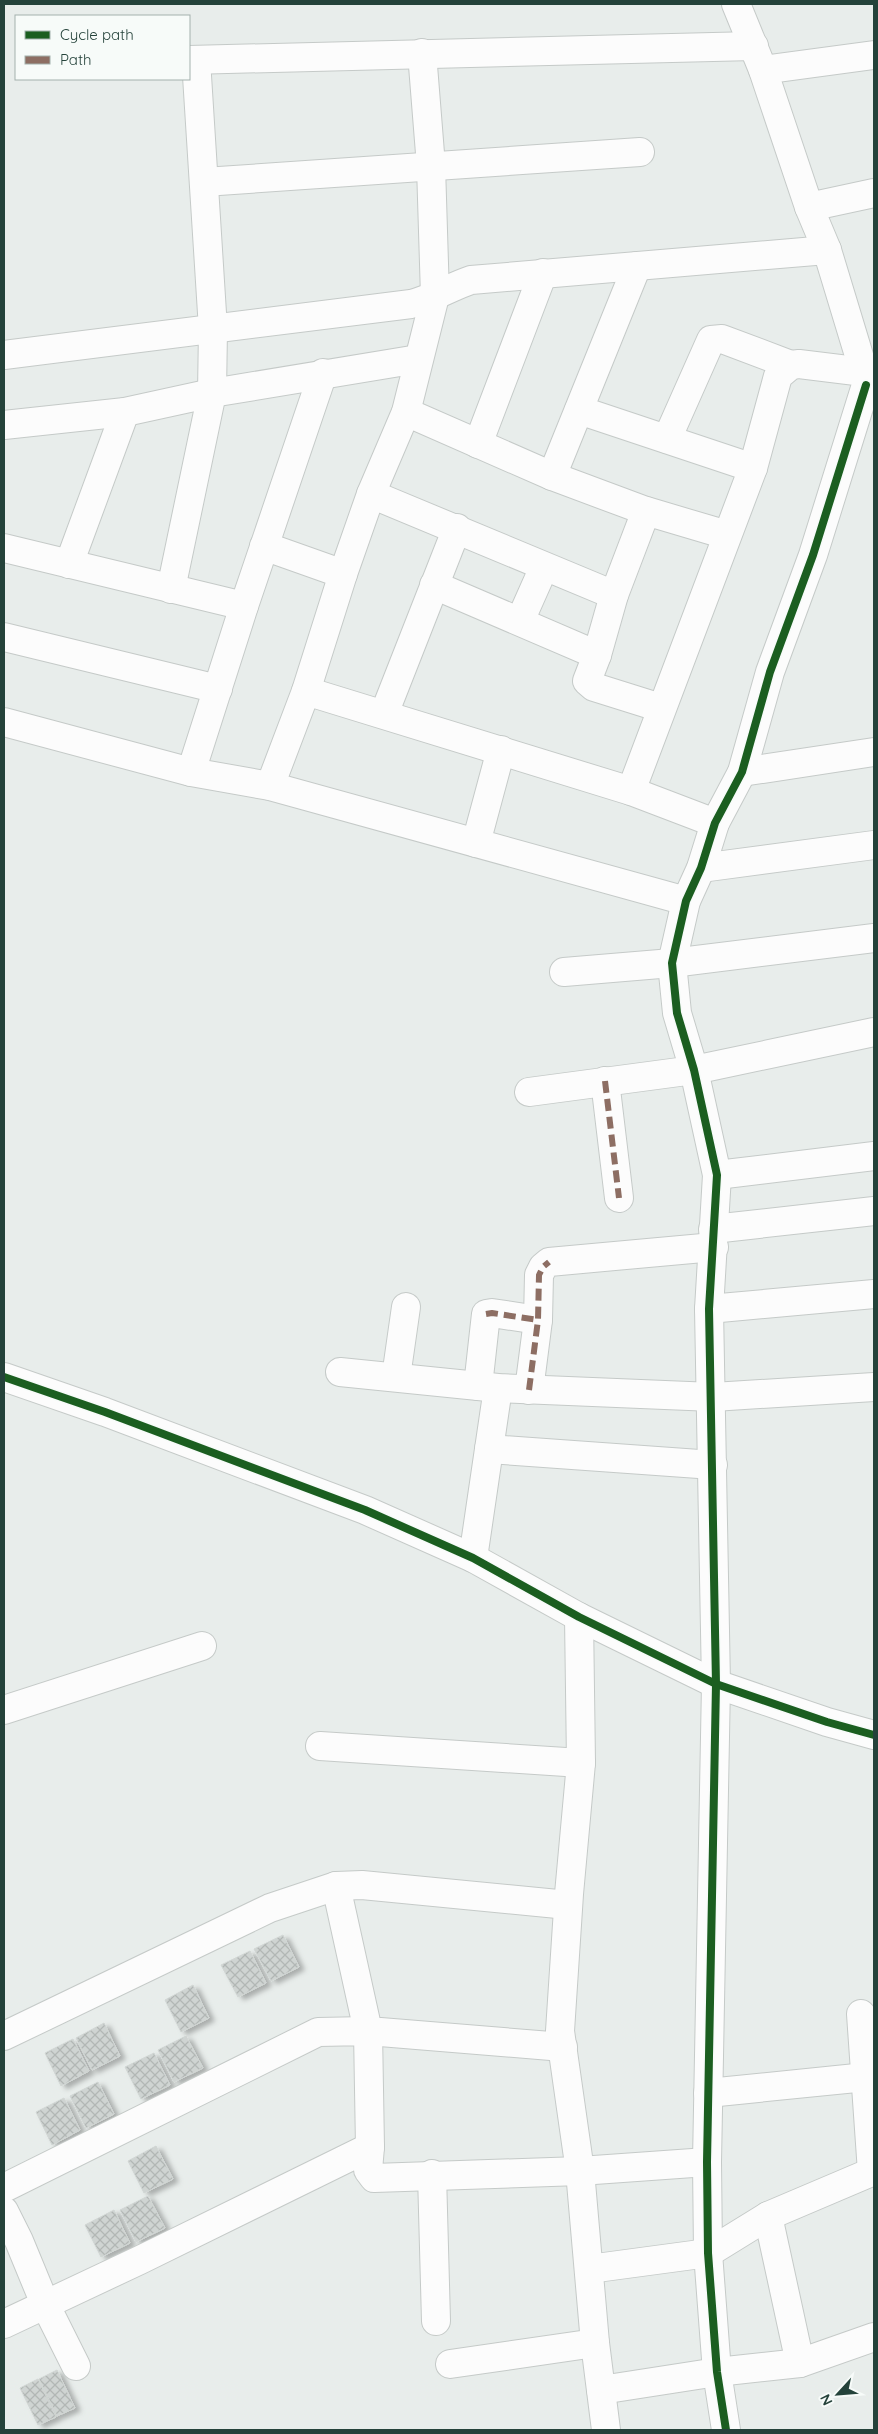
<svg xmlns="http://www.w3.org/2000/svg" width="878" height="2434" viewBox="0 0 878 2434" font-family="Quicksand,sans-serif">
  <defs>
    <pattern id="building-cross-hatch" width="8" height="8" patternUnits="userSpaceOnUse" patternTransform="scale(1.25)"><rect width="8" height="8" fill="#cfd4d2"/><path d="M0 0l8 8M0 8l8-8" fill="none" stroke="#b2b7b5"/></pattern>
    <filter id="shadow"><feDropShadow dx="5.5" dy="3" stdDeviation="2.5" flood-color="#0004"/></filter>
  </defs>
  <rect width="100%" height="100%" fill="#e8edeb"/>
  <!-- building -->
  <g fill="url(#building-cross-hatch)" stroke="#d1d6d4" filter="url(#shadow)">
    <path d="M 283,1935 L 299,1967 L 271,1981 L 254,1949 Z"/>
    <path d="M 250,1951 L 266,1983 L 238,1997 L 221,1965 Z"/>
    <path d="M 193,1985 L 209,2018 L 181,2032 L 165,2000 Z"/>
    <path d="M 104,2023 L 120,2056 L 92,2070 L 76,2038 Z"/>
    <path d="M 186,2036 L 203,2068 L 174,2082 L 158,2050 Z"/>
    <path d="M 73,2039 L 89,2071 L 61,2086 L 45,2053 Z"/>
    <path d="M 154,2053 L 170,2085 L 141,2099 L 125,2067 Z"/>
    <path d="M 98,2082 L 114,2114 L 86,2128 L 70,2096 Z"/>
    <path d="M 64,2098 L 80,2130 L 52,2145 L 36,2112 Z"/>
    <path d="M 156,2146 L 173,2179 L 144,2193 L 128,2161 Z"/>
    <path d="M 148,2196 L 165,2228 L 136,2242 L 120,2210 Z"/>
    <path d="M 114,2210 L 130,2243 L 101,2257 L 85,2225 Z"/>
    <path d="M 57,2370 L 75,2408 L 57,2416 L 39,2379 Z"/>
    <path d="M 38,2379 L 56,2417 L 38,2425 L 20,2388 Z"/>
  </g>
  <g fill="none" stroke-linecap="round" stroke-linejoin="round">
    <defs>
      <g id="minor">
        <path d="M 736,4 L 763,70 L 809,207 L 827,250 L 864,372 L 867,388"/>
        <path d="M 189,60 L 754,46"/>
        <path d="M 763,70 L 874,55"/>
        <path d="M 204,182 L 640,152"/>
        <path d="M 809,207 L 874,193"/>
        <path d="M 4,355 L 411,304 C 432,299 450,287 471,280 L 827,250"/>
        <path d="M 579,410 L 753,468"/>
        <path d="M 406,412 L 552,476 L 646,511 L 727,535"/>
        <path d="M 4,425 L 125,412 L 212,393 L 418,359"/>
        <path d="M 667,439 L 711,340 L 722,339 L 791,365"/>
        <path d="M 478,444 L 543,273"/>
        <path d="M 552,476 L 637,266"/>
        <path d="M 371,494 L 614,595"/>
        <path d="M 646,511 L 614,595 L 597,655 L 587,681 L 594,687 L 661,708"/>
        <path d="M 264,546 L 343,574"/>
        <path d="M 4,548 L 244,606"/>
        <path d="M 69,564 L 125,412"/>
        <path d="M 434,585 L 597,655"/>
        <path d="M 171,589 L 212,393 L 213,329 L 196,60"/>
        <path d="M 520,621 L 544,567"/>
        <path d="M 4,637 L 218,689"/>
        <path d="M 306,691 L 631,791 L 715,823"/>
        <path d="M 384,714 L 457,528"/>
        <path d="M 4,722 L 191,772 L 270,786 L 686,901"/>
        <path d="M 191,772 L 244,606 L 323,373"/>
        <path d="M 742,772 L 874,752"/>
        <path d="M 270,786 L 306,691 L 343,574 L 371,494 L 406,412 L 435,296 L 431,166 L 422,53"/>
        <path d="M 631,791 L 753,468 L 778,376 L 791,365 L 799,364 L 864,372"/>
        <path d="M 476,843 L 501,750"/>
        <path d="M 701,868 L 874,845"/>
        <path d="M 564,972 L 672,963 L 874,938"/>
        <path d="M 605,1081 L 619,1198"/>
        <path d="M 529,1092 L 694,1070 L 874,1032"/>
        <path d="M 717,1175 L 874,1156"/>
        <path d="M 713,1229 L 874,1211"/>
        <path d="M 709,1309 L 874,1294"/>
        <path d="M 340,1372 L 498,1388 L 713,1397 L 874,1387"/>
        <path d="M 4,1377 L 105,1412 L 365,1510 L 473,1558 L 579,1617 L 716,1684 L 827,1722 L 874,1735"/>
        <path d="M 396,1377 L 406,1307"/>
        <path d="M 478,1386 L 486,1314 L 492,1313 L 538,1320"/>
        <path d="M 529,1390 L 538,1320 L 539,1275 L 543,1267 L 549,1262 L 714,1247"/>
        <path d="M 489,1449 L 713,1465"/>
        <path d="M 473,1558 L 498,1388"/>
        <path d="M 579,1617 L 581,1763 L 569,1894 L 560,2031 L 580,2171 L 595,2343 L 606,2430"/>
        <path d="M 4,1710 L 202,1646"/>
        <path d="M 320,1746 L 581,1763"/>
        <path d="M 336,1886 L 368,2031 L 563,2047"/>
        <path d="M 861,2014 L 872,2172"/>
        <path d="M 4,2036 L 270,1908 L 336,1886 L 362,1885 L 568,1905"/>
        <path d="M 708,2093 L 866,2077"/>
        <path d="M 432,2174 L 436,2321"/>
        <path d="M 4,2188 L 318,2032 L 368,2031 L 370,2147"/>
        <path d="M 4,2211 L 19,2241 L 45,2304 L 76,2366"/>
        <path d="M 768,2216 L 800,2363"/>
        <path d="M 589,2269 L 708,2253 L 768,2216 L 874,2171"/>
        <path d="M 4,2324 L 140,2260 L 370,2147 L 368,2170 L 374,2178 L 580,2171 L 707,2162"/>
        <path d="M 450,2364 L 595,2343"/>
        <path d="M 601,2390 L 717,2372 L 800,2363 L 874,2337"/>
        <path d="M 726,2430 L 717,2372 L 708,2253 L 707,2162 L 716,1684 L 709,1309 L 717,1175 L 694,1070 L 677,1013 L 672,963 L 686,901 L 701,868 L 715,823 L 742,772 L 770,672 L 813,555 L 866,385"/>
      </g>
    </defs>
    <!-- minor casing -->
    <use href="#minor" stroke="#c5cac8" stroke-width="30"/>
    <!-- minor -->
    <use href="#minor" stroke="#fcfcfc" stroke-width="28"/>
    <!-- quiet -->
    <g stroke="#8d6e63" stroke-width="6" stroke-dasharray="12 6" stroke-linecap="butt">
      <path d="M 605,1081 L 619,1198"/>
      <path d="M 486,1314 L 492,1313 L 538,1320"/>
      <path d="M 529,1390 L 538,1320 L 539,1275 L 543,1267 L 549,1262"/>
    </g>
    <defs>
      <g id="cycleway">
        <path d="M 4,1377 L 105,1412 L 365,1510 L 473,1558 L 579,1617 L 716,1684 L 827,1722 L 874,1735"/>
        <path d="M 726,2430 L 717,2372 L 708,2253 L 707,2162 L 716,1684 L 709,1309 L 717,1175 L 694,1070 L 677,1013 L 672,963 L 686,901 L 701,868 L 715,823 L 742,772 L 770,672 L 813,555 L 866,385"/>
      </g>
    </defs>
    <!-- cycleway casing -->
    <use href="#cycleway" stroke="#f7fbf9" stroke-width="11"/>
    <!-- cycleway -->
    <use href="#cycleway" stroke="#1b5e20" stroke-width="8"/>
  </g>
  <!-- border -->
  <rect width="878" height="2434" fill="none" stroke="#24423a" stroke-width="10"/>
  <!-- legend -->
  <rect x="15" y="15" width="175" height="65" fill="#f7fbf9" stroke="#a3b1ad"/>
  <rect x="25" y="31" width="25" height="8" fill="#1b5e20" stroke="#a3b1ad"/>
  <text x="60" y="40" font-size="15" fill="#24423a">Cycle path</text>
  <rect x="25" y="56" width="25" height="8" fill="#8d6e63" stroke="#a3b1ad"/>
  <text x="60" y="65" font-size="15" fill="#24423a">Path</text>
  <!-- north arrow -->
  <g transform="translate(838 2394) rotate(244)" stroke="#f7fbf9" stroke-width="4" paint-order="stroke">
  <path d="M0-4L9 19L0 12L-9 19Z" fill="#24423a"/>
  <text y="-8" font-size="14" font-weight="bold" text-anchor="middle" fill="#24423a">N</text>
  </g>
</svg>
